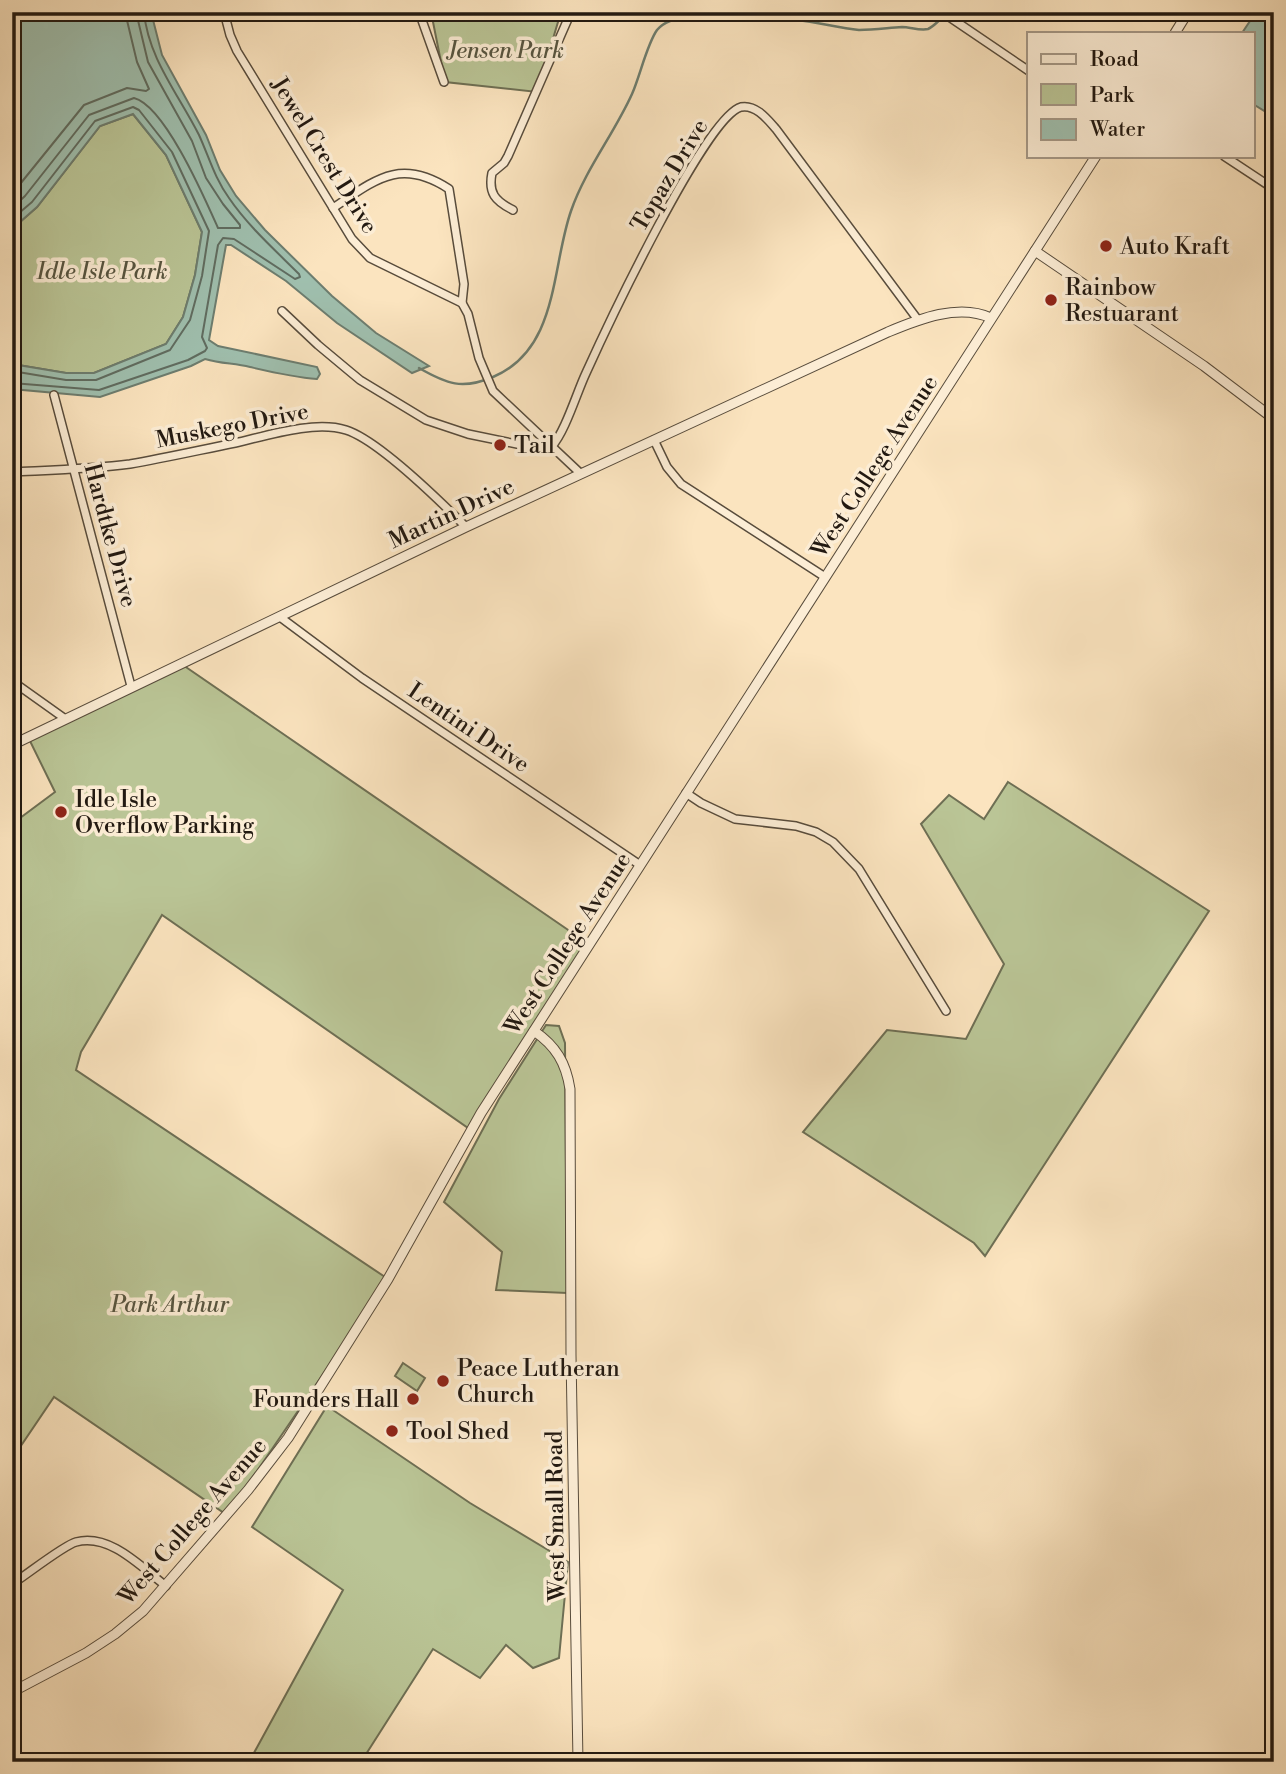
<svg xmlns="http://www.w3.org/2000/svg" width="1286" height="1774" viewBox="0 0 1286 1774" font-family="'Libre Bodoni',serif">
  <rect width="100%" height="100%" fill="#fbe4bf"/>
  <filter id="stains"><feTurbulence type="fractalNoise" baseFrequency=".00286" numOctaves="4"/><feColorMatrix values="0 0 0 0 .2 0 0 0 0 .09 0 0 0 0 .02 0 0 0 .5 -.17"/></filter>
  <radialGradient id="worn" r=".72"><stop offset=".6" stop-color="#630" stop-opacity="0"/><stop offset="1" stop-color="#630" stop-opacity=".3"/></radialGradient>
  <!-- green -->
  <g fill="#bac596" stroke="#6e6f54" stroke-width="2">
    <path d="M 431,12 L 561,12 L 537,92 L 445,82 Z"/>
    <path d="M 133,114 L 166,155 L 202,232 L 195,275 L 183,317 L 166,344 L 94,373 L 66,373 L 12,364 L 12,229 L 37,207 L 100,126 Z"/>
    <path d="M 180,663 L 590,945 L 471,1130 L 162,915 L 81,1052 L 76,1070 L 388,1279 L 227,1515 L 54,1397 L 12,1459 L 12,824 L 55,792 L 28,737 Z"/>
    <path d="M 1008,782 L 1209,911 L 985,1256 L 974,1243 L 803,1132 L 887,1030 L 966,1039 L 1004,964 L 921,824 L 949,795 L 984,819 Z"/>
    <path d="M 546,1025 L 559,1026 L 565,1043 L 567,1293 L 496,1290 L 502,1252 L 444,1202 L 499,1099 Z"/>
    <path d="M 403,1363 L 425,1378 L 417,1391 L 395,1376 Z"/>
    <path d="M 327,1406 L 470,1503 L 568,1562 L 559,1658 L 533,1668 L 506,1645 L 480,1678 L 433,1649 L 361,1762 L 249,1762 L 343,1590 L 252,1527 Z"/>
  </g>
  <!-- water -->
  <g fill="#9fbfae" stroke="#6d7d6f" stroke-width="2">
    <path d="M 12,12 L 151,12 L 162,55 L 206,135 L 220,170 L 236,196 L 265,230 L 332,296 L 376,333 L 429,366 L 412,373 L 337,323 L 286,281 L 231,245 L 226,245 L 209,340 L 218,346 L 317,367 L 320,374 L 317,379 C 293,377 272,372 250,367 C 234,363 222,364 205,359 L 191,366 L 100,397 L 12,389 L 12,364 L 66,373 L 94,373 L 166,344 L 183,317 L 195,275 L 202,232 L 166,155 L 133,114 L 100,126 L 37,207 L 12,229 Z"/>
    <path d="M 1249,12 L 1274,12 L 1274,117 L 1253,104 L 1253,33 L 1242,33 L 1250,21 Z"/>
  </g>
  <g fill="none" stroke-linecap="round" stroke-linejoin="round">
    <!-- shore -->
    <g stroke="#606c60" stroke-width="2">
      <path d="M 12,194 L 84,105 L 127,88 L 146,91 L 149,89 L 137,62 L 125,12"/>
      <path d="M 12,208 L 25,196 L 89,115 L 134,98 C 165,106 205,199 218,228 L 240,228 L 240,225 L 223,204 L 206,178 L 192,141 L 148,62 L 136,12"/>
      <path d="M 12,219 L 32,202 L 95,121 L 133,107 L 139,110 L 172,152 L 209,231 L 202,276 L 190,320 L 170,350 L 96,380 L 66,380 L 12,371"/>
      <path d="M 12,383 L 99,390 L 188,360 L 205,351 L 207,348 L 202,337 L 218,245 L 223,238 L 234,239 L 295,279 L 300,277 L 299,274 C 275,250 248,226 229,198 C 215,179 209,157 199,135 C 179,95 148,58 144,12"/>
    </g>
    <!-- stream -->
    <g stroke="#6d7d6f" stroke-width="2.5">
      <path d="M 955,15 L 972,12"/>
      <path d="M 419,368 C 447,384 462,390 493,377 C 559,349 551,268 571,211 C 585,170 614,134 632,94 C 640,76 647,44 657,30 C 674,9 725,17 749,18 C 765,19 781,18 797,20 C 818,22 838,28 859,30 C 874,30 887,28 902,27 C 910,27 920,31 928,29 C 933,27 937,22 941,19"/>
    </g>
    <defs>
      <g id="minor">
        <path d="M 224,12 L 230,35 L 237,51 L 352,239 L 370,258 L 462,303 L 468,314 L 479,358 L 493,391 L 580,473"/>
        <path d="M 419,12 L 444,82"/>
        <path d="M 942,12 L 1029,71"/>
        <path d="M 1224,156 L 1274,189"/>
        <path d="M 333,208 C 375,180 400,157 449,189 L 464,284 L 462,303"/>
        <path d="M 513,210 C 495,201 488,193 492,173 L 504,163 L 508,156 L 571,12"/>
        <path d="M 282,311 L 318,345 L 360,380 L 426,420 L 468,434 L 536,448 L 552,446 C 565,432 577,392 586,373 C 605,331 705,117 741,107 C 756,104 768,120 776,129 L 918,320"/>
        <path d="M 54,395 L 131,686"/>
        <path d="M 654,440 L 667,467 L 681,484 L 825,577"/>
        <path d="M 12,472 C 52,470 91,469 130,464 C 165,458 200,450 235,443 C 266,436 314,420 346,430 C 378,440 441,502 466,527"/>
        <path d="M 280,617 L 362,678 L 640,865"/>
        <path d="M 12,681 L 64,718"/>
        <path d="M 686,793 L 701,803 L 735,819 L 796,826 L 816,832 L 833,842 L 859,869 L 946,1011"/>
        <path d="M 12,1584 C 25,1576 64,1545 76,1542 C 110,1533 141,1567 166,1586"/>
      </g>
      <g id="tertiary">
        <path d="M 1175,33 L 1188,12"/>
        <path d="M 1035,251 L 1204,366 L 1274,419"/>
        <path d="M 12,745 L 466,527 L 888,332 C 919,319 959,303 991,318"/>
        <path d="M 534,1031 C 556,1046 566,1063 570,1089 L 571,1355 L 578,1762"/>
        <path d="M 12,1692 L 86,1653 L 115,1634 L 143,1611 L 248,1490 L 288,1438 L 388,1279 L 481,1113 L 1096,156"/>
      </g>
    </defs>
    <!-- minor casing -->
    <use href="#minor" stroke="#584c3c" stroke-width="10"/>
    <!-- tertiary casing -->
    <use href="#tertiary" stroke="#584c3c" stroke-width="11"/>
    <!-- minor -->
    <use href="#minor" stroke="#fcedd5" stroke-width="7"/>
    <!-- tertiary -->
    <use href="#tertiary" stroke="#fcedd5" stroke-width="9"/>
  </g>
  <!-- markers -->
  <g fill="#8f2418" stroke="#fcedd5" stroke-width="2.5">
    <circle cx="1106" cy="246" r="7"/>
    <circle cx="1051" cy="300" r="7"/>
    <circle cx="500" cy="445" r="7"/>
    <circle cx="61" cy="812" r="7"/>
    <circle cx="443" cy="1381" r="7"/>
    <circle cx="413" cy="1399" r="7"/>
    <circle cx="392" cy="1431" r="7"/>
  </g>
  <g text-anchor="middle" stroke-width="7" stroke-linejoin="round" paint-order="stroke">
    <!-- park labels -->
    <g font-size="23" font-style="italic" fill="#575540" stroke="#fcedd5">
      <text x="506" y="58">Jensen Park</text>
      <text x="102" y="279">Idle Isle Park</text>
      <text x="170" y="1312">Park Arthur</text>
    </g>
    <!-- street labels -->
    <g font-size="23" fill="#221911" stroke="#fcedd5">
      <text transform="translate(325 155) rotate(58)" y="8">Jewel Crest Drive</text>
      <text transform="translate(669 175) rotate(-59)" y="8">Topaz Drive</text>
      <text transform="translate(232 425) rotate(-11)" y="8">Muskego Drive</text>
      <text transform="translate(874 466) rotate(-57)" y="8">West College Avenue</text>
      <text transform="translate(451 513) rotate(-25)" y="8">Martin Drive</text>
      <text transform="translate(111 535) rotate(75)" y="8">Hardtke Drive</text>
      <text transform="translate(469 727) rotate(34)" y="8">Lentini Drive</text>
      <text transform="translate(567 943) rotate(-57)" y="8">West College Avenue</text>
      <text transform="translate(555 1516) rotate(-91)" y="8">West Small Road</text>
      <text transform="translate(192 1521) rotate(-49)" y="8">West College Avenue</text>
    </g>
    <!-- poi labels -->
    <g font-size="23" fill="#221911" stroke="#fcedd5" text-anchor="start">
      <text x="1120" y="254">Auto Kraft</text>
      <text x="1065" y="295">Rainbow<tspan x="1065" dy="26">Restuarant</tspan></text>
      <text x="514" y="453">Tail</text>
      <text x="75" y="807">Idle Isle<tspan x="75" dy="26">Overflow Parking</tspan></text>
      <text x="457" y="1376">Peace Lutheran<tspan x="457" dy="26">Church</tspan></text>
      <text x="399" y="1407" text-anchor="end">Founders Hall</text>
      <text x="406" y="1439">Tool Shed</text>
    </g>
  </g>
  <!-- margin -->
  <rect width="1286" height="1774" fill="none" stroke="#fbe4bf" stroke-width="42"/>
  <rect x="14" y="14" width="1258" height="1746" fill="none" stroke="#221911" stroke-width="3.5"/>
  <rect x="21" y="21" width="1244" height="1732" fill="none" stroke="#221911" stroke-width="2"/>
  <!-- legend -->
  <rect x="1027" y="32" width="228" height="126" fill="#fcedd5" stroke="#a59887" stroke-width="2"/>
  <rect x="1041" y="54" width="35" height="10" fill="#fcedd5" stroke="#a59887" stroke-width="2"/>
  <text x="1090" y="66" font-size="21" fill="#221911">Road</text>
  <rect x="1041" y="84" width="35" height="21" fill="#bac596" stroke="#a59887" stroke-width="2"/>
  <text x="1090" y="102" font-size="21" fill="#221911">Park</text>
  <rect x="1041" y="119" width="35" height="21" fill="#9fbfae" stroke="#a59887" stroke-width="2"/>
  <text x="1090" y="136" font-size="21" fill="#221911">Water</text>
  <rect width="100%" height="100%" filter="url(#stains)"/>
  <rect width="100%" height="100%" fill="url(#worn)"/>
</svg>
